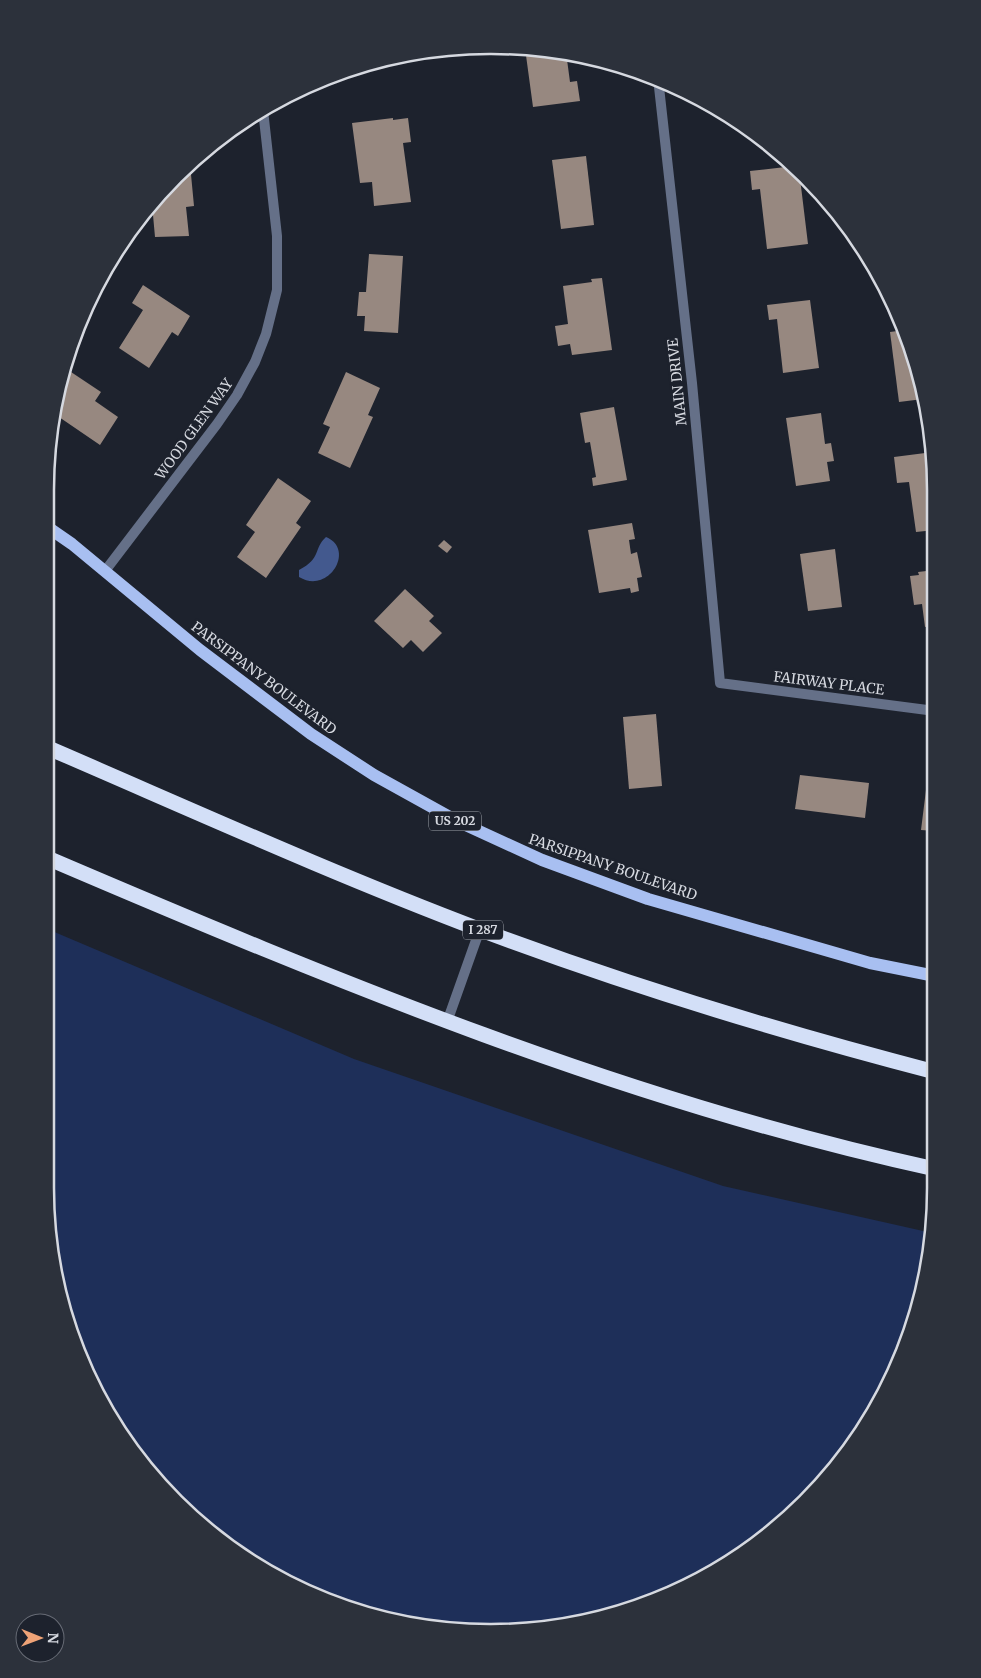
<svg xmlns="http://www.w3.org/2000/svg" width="981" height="1678" viewBox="0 0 981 1678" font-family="Merriweather,serif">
  <rect width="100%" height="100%" fill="#1d222d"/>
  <!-- green -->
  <path fill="#1e2f59" d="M 45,928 L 354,1059 L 723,1186 L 932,1233 L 912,1331 L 861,1435 L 762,1541 L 634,1609 L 491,1633 L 375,1618 L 243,1558 L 137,1458 L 69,1330 L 45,1187 Z"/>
  <!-- water -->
  <path fill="#43598e" d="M 326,537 C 356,549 329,595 299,577 L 299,570 C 322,558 313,549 326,537 Z"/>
  <!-- building -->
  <g fill="#978880">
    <path d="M 525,48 L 566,52 L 570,82 L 577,81 L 580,101 L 533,107 Z"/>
    <path d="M 385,59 L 386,66 L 357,70 L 357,68 Z"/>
    <path d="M 393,118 L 393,120 L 408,118 L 411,142 L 403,143 L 411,202 L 374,206 L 372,182 L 360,183 L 352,123 Z"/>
    <path d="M 586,156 L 594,225 L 561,229 L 552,160 Z"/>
    <path d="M 190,164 L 194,206 L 186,207 L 189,236 L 155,237 L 152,204 L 175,176 Z"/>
    <path d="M 794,166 L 799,170 L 808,244 L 767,249 L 760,189 L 752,190 L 750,171 Z"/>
    <path d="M 369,254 L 403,256 L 398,333 L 364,331 L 365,316 L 357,316 L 359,292 L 366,292 Z"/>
    <path d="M 602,278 L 612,350 L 572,355 L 570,344 L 558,346 L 555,326 L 568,324 L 563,286 L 592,282 L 591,279 Z"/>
    <path d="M 143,285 L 190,316 L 178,336 L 172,332 L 149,368 L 119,348 L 143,310 L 132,303 Z"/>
    <path d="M 810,300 L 819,368 L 783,373 L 777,319 L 769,320 L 767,305 Z"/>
    <path d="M 905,330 L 912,348 L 923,399 L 899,402 L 890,332 Z"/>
    <path d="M 65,368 L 101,392 L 95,401 L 118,417 L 100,445 L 59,417 L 61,414 L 56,411 Z"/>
    <path d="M 346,372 L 380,388 L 368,415 L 373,417 L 350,468 L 318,453 L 330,427 L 323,424 Z"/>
    <path d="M 614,407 L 627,480 L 593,486 L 592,478 L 596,477 L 590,442 L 585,443 L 580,413 Z"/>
    <path d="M 821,413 L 825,444 L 831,443 L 834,461 L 827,462 L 830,481 L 796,486 L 786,418 Z"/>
    <path d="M 933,452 L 935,461 L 935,530 L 916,532 L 909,482 L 897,483 L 894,457 Z"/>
    <path d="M 278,478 L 311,501 L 296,523 L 301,527 L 266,578 L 237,557 L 255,532 L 246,525 Z"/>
    <path d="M 632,523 L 635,539 L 629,540 L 631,554 L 637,552 L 642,577 L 637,578 L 639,591 L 631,593 L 630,588 L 599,593 L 588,530 Z"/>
    <path d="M 444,540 L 452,547 L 447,553 L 438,546 Z"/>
    <path d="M 835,549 L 842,607 L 808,611 L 800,554 Z"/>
    <path d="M 935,570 L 935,625 L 925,627 L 922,604 L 914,605 L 910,576 L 919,575 L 918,572 Z"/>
    <path d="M 405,589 L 434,616 L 429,621 L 442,633 L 423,652 L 411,640 L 403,648 L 374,621 Z"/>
    <path d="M 656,714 L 662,786 L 629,789 L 623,717 Z"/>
    <path d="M 800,775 L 869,783 L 865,818 L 795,809 Z"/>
    <path d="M 926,790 L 935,791 L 935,831 L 921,830 Z"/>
  </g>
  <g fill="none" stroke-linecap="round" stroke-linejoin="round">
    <!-- service -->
    <path stroke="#657088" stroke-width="10" d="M 447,1022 L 480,929"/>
    <!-- minor -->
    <g stroke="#657088" stroke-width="10">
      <path d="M 658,78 L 692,383 L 720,683 L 935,711"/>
      <path d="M 105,571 L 217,424 L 237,395 L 255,362 L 266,334 L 277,290 L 277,236 L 263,110"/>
    </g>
    <!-- primary -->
    <path stroke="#a8bff1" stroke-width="12" d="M 46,526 L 72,544 L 200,650 L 311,734 L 374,775 L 457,821 L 542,860 L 648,899 L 870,963 L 935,976"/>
    <!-- motorway -->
    <g stroke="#d3dff7" stroke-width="15">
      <path d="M 46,747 C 190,809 333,874 481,930 C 630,986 781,1032 935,1072"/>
      <path d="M 45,857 C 335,981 626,1102 935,1169"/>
    </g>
  </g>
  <g text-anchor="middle" stroke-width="5" stroke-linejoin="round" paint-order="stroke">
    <!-- shield labels -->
    <g fill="#1d222d" stroke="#9ea2aa" stroke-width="1">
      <rect x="429" y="811.5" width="52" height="19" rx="4"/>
      <rect x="463" y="920.5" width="40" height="19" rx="4"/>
    </g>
    <g font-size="12" font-weight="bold" fill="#d6d9e0">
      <text x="455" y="825">US 202</text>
      <text x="483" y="934">I 287</text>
    </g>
    <!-- street labels -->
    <g font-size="14" fill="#d6d9e0" stroke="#1d222d">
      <text transform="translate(677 382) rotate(-96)" y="5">MAIN DRIVE</text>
      <text transform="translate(194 429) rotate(-54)" y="5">WOOD GLEN WAY</text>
      <text transform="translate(264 678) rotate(37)" y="5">PARSIPPANY BOULEVARD</text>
      <text transform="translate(829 683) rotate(7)" y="5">FAIRWAY PLACE</text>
      <text transform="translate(613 867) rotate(19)" y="5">PARSIPPANY BOULEVARD</text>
    </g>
  </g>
  <!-- crop -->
  <path d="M0 0H981V1678H0ZM490 54H491A436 436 0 0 1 927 490V1188A436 436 0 0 1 491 1624H490A436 436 0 0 1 54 1188V490A436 436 0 0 1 490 54Z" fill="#2c313b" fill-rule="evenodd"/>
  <path fill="none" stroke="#d6d9e0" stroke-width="2.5" d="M490 54H491A436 436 0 0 1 927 490V1188A436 436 0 0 1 491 1624H490A436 436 0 0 1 54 1188V490A436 436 0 0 1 490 54Z"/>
  <!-- north arrow -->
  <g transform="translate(40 1638) rotate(91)"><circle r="24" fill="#1d222d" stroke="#676b75"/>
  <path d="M0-4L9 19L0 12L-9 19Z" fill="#efa377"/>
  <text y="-8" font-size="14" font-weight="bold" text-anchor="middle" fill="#d6d9e0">N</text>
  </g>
</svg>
